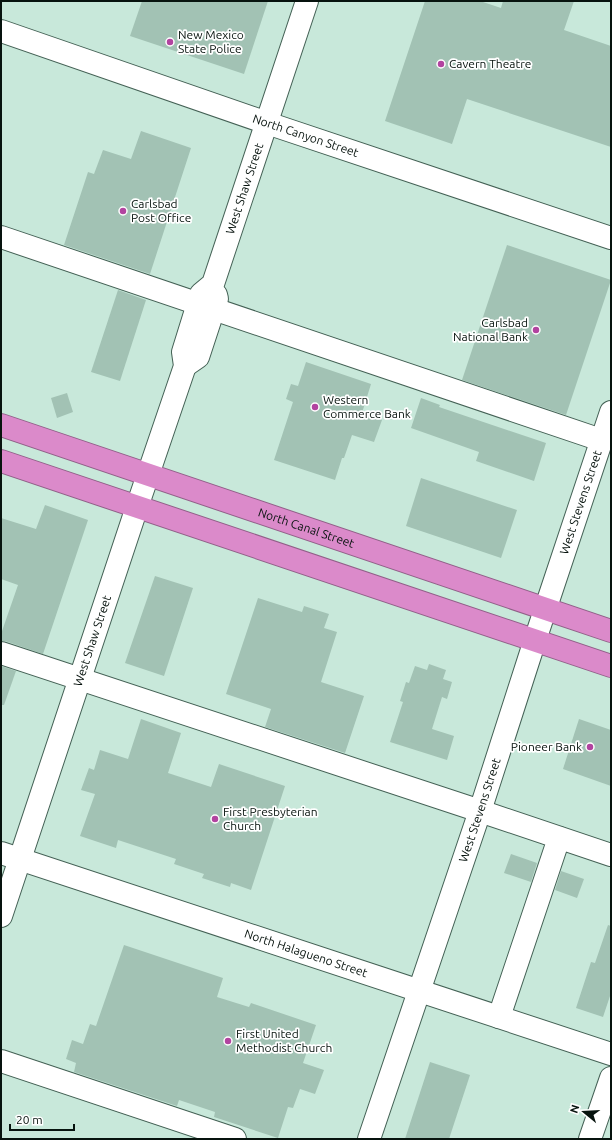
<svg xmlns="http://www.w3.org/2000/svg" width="612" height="1140" viewBox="0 0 612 1140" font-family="Ubuntu,sans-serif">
  <rect width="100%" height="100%" fill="#c8e8da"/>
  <!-- building -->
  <g fill="#a2c2b4">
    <path d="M 142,1 L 268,1 L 244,74 L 130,36 Z"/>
    <path d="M 425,1 L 480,1 L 501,8 L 503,1 L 574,1 L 564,30 L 611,46 L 611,147 L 467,99 L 452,144 L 385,121 Z"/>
    <path d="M 141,131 L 191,148 L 150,274 L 64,245 L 88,172 L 94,174 L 103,150 L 131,159 Z"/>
    <path d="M 507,245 L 611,280 L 566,415 L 462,380 Z"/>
    <path d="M 118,290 L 146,300 L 120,381 L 91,372 Z"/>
    <path d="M 306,362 L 371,384 L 362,413 L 382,420 L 374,442 L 352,435 L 344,458 L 342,458 L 335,480 L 274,460 L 293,402 L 286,399 L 291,384 L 298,386 Z"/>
    <path d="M 67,393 L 73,412 L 57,418 L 51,398 Z"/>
    <path d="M 421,398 L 440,405 L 439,407 L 546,443 L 534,481 L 476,461 L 479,452 L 411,428 Z"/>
    <path d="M 421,478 L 517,510 L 501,558 L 406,526 Z"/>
    <path d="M 45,505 L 88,520 L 43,654 L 5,641 L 1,641 L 1,634 L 18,585 L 1,579 L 1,518 L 36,529 Z"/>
    <path d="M 155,576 L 193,588 L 164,676 L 125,663 Z"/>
    <path d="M 258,598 L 302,612 L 304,606 L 329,614 L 324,628 L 337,632 L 321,682 L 364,696 L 345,753 L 265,727 L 271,709 L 226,694 Z"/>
    <path d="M 429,664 L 446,670 L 443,679 L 452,682 L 447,699 L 442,697 L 432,729 L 454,736 L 447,760 L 390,742 L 403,702 L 400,701 L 406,682 L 409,683 L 415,666 L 427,670 Z"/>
    <path d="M 1,666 L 16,671 L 4,705 L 1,705 Z"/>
    <path d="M 141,719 L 181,733 L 168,773 L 211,787 L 219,764 L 285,786 L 251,890 L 231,883 L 230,887 L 202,878 L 204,874 L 174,864 L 176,859 L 118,840 L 116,848 L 80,836 L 95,794 L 81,790 L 89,768 L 94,770 L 100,750 L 128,759 Z"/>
    <path d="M 579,719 L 611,730 L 611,786 L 563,769 Z"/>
    <path d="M 511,854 L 537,863 L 531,882 L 504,873 Z"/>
    <path d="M 561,871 L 584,879 L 577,898 L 555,890 Z"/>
    <path d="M 608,925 L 611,926 L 611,993 L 603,1017 L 576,1008 L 591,962 L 595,963 Z"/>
    <path d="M 124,945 L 223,978 L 217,997 L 249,1007 L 251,1003 L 316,1025 L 303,1063 L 324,1070 L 315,1094 L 300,1089 L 293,1108 L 288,1107 L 278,1138 L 214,1117 L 215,1112 L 179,1100 L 177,1106 L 74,1072 L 76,1063 L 66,1059 L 72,1040 L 83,1044 L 90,1024 L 96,1026 Z"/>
    <path d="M 430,1062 L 470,1075 L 449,1139 L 405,1139 Z"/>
  </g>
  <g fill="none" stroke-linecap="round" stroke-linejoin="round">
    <defs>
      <g id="minor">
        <path id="s1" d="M 1,31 L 267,123 L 611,238"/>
        <path d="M 1,237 L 601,440"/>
        <path d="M 185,366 L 198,357 L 217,299 L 216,295"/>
        <path d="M 1,653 L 480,811 L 611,855"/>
        <path id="s2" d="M 1,853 L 611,1054"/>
        <path id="s3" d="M 1,916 L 137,507 L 185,366 L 183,352 L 201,294 L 213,284 L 307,1"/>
        <path d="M 499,1017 L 559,838"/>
        <path d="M 1,1061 L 235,1139"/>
        <path id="s4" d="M 369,1139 L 480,811 L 535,640 L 611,412"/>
        <path d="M 590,1139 L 611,1078"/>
      </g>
      <g id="highway">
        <path id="s5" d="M 1,425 L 611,631"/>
        <path d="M 1,461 L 611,666"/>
      </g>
    </defs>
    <!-- minor casing -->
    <use href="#minor" stroke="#446155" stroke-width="24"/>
    <!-- highway casing -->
    <use href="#highway" stroke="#916088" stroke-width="24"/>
    <!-- minor -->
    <use href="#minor" stroke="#fff" stroke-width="22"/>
    <!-- highway -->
    <use href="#highway" stroke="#db8aca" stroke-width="22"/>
  </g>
  <!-- markers -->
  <g fill="#b243a0" stroke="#fff" stroke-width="1.5">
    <circle cx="170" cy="42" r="4"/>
    <circle cx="441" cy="64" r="4"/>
    <circle cx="123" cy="211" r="4"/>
    <circle cx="536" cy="330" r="4"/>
    <circle cx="315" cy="407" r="4"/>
    <circle cx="590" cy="747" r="4"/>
    <circle cx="215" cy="819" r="4"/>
    <circle cx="228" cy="1041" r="4"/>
  </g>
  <g text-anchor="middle" stroke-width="3.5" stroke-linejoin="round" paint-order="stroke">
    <!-- poi labels -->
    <g font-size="12" fill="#07130e" stroke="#fff" text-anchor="start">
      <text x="178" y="39">New Mexico<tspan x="178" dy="14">State Police</tspan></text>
      <text x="449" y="68">Cavern Theatre</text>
      <text x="131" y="208">Carlsbad<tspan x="131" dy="14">Post Office</tspan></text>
      <text x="528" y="327" text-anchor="end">Carlsbad<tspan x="528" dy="14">National Bank</tspan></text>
      <text x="323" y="404">Western<tspan x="323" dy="14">Commerce Bank</tspan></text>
      <text x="582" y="751" text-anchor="end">Pioneer Bank</text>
      <text x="223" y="816">First Presbyterian<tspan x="223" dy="14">Church</tspan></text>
      <text x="236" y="1038">First United<tspan x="236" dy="14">Methodist Church</tspan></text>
    </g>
    <!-- street labels -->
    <g font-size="12" fill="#07130e" stroke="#fff">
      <text dy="4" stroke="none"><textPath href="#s1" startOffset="322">North Canyon Street</textPath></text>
      <text dy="4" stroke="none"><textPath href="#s3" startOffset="771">West Shaw Street</textPath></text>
      <text dy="4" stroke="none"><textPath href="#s4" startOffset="671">West Stevens Street</textPath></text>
      <text dy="4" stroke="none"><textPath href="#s5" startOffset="322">North Canal Street</textPath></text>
      <text dy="4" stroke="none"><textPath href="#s3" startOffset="290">West Shaw Street</textPath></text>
      <text dy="4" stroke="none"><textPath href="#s4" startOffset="347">West Stevens Street</textPath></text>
      <text dy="4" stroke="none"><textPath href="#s2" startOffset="321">North Halagueno Street</textPath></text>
    </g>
  </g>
  <!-- border -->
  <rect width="612" height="1140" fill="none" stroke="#07130e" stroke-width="4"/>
  <!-- north arrow -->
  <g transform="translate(584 1112) rotate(288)" stroke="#ffffff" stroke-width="3" paint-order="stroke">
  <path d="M0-3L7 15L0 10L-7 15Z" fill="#07130e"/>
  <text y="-6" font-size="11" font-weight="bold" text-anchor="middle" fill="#07130e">N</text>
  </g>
  <!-- scale -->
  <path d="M10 1124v6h64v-6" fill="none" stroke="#07130e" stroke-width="2"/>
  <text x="16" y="1124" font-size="12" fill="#07130e" stroke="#ffffff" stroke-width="3" paint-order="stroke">20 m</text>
</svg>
